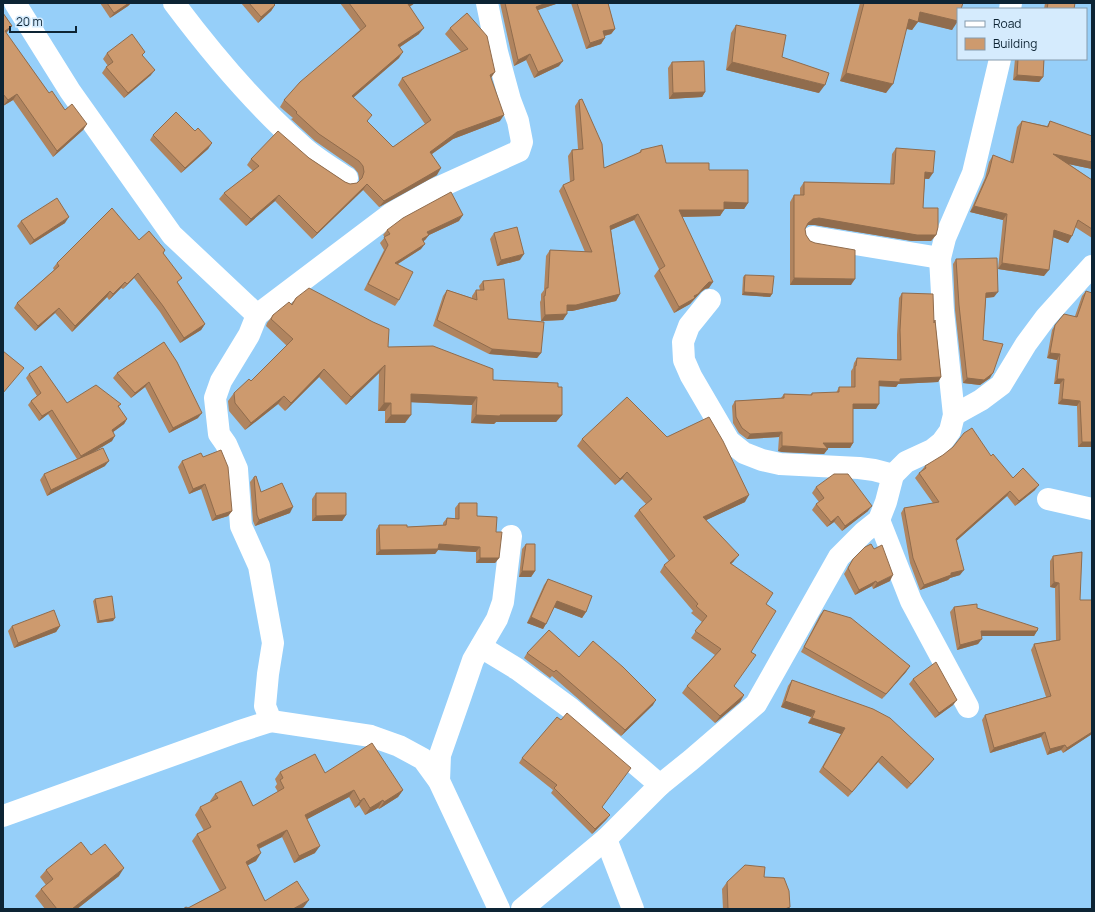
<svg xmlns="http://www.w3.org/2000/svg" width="1095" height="912" viewBox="0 0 1095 912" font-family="Manrope,sans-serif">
  <rect width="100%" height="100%" fill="#96cff9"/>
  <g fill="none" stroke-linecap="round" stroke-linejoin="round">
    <!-- minor -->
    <g stroke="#fff" stroke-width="22">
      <path d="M 15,3 L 70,91 L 172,235 L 257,315 L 249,335 L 221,381 L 215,398 L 219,434 L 226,444 L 237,469 L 241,526 L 259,566 L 273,643 L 268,674 L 265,706 L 271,721 L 371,736 L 399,746 L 423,759 L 439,781 L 499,909"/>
      <path d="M 174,3 C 213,55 253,103 302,146 C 315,158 332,168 347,178"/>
      <path d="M 1010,9 L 1011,3"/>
      <path d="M 813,237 L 940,258"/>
      <path d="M 710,300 L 689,326 L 683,342 L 684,360 L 691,376 L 729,441 L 744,453 L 762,460 L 780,464 L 859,468 L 874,470 L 893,475"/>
      <path d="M 257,315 L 392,213 L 433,190 L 519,151 L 522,142 L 518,121 L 510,100 L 497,52 L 487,3"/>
      <path d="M 954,415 L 981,400 L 1001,385 L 1026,344 L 1046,317 L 1092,266"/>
      <path d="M 1048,499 L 1092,509"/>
      <path d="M 879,520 L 911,601 L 968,707"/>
      <path d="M 481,647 L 517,669 L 570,708 L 660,785"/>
      <path d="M 439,781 L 440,755 L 461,695 L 473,660 L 497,619 L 503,602 L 511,536"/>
      <path d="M 3,816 L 237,732 L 271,721"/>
      <path d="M 606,839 L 633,909"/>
      <path d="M 522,909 L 606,839 L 660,785 L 691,760 L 756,704 L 839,557 L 864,532 L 879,520 L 886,502 L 893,475 L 906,462 L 932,450 L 942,442 L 950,431 L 954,415 L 943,311 L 940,258 L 945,238 L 973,173 L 1000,59"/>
    </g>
  </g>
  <!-- wall -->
  <g fill="#b0845f">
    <path d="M 100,3 L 131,3 L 128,6 L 110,18 Z"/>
    <path d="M 241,3 L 273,3 L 275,5 L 271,11 L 258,23 Z"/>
    <path d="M 340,3 L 415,3 L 409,7 L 419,34 L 400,47 L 399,58 L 353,98 L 368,122 L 393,147 L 425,124 L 398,85 L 402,78 L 461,52 L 445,34 L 450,28 L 467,13 L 491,78 L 500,121 L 453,139 L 432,154 L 437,175 L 379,207 L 363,190 L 312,239 L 275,201 L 246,226 L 219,199 L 224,193 L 253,171 L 247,165 L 251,159 L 309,158 L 345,182 L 350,184 L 357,183 L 359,181 L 359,178 L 358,173 L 354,168 L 315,141 L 291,119 L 293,118 L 280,107 L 284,100 L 360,30 Z"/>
    <path d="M 500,3 L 559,3 L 538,10 L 559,66 L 534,78 L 526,60 L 514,66 Z"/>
    <path d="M 571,3 L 608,3 L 615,29 L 611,34 L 605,36 L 601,44 L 586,49 Z"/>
    <path d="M 860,3 L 963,3 L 952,30 L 918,21 L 912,30 L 906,29 L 886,93 L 840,81 Z"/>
    <path d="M 1045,3 L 1075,3 L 1074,9 L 1044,9 Z"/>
    <path d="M 3,13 L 12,26 L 6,33 L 49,93 L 65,110 L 87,124 L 83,130 L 53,157 L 13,100 L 3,106 Z"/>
    <path d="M 736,25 L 782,57 L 819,93 L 726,70 L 731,33 Z"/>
    <path d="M 107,53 L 143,56 L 151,75 L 124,98 L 102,73 L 106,67 L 108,66 L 103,59 Z"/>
    <path d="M 1015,59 L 1044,59 L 1043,77 L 1039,82 L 1013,80 Z"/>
    <path d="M 672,62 L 705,92 L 702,97 L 669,99 L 668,68 Z"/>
    <path d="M 579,100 L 604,168 L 638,154 L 641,150 L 666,163 L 709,170 L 748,203 L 744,209 L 724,209 L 720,216 L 682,217 L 709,288 L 705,289 L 701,292 L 690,304 L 674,313 L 654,276 L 659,269 L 634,220 L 611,230 L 620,294 L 616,301 L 572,311 L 567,311 L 563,320 L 541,321 L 540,302 L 541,300 L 541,294 L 544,290 L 546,256 L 550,250 L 585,252 L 559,191 L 563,185 L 570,182 L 568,156 L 572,150 L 578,149 L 575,106 Z"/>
    <path d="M 1022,121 L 1047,126 L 1050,121 L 1092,142 L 1092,169 L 1069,164 L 1092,180 L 1092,238 L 1075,227 L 1068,243 L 1053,237 L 1044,276 L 998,269 L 1003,220 L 970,212 L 985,178 L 989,162 L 993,155 L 1010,162 L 1017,127 Z"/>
    <path d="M 195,131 L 212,143 L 208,149 L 181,173 L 150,140 L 153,135 Z"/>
    <path d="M 896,148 L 929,179 L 925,179 L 923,208 L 936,235 L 931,241 L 912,241 L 815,225 L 808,225 L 806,227 L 805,229 L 806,235 L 810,241 L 851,285 L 790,285 L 790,202 L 794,195 L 800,195 L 800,188 L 804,182 L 890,184 L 892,154 Z"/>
    <path d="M 21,221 L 65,223 L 30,245 L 17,226 Z"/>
    <path d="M 459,221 L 429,235 L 425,240 L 423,241 L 421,249 L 398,264 L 399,300 L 395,306 L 364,290 L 384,250 L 380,243 L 385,237 L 383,235 L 387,230 Z"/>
    <path d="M 494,233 L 520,260 L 497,266 L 490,239 Z"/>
    <path d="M 139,240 L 165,250 L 163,253 L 178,283 L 205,324 L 201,330 L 180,343 L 160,312 L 134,278 L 123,289 L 121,288 L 109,300 L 107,297 L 72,332 L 55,313 L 35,331 L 14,308 L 17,303 L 54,270 L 53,268 L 57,263 Z"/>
    <path d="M 956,259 L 994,297 L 986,298 L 983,340 L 990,378 L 980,385 L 963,383 L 955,310 L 953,264 Z"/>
    <path d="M 745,275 L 772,294 L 770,297 L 742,295 L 743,277 Z"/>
    <path d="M 483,281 L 508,319 L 541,353 L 537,358 L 489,354 L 433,326 L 443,296 L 447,290 L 472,298 L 472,296 L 476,290 L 480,290 L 479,286 Z"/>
    <path d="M 1086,291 L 1092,447 L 1078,447 L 1077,406 L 1058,404 L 1060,384 L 1054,384 L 1057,360 L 1047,358 L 1052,330 L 1055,325 L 1075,316 L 1082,296 Z"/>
    <path d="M 902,293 L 934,321 L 935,320 L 941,377 L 938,382 L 898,384 L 896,387 L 879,386 L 876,409 L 853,409 L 853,443 L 850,448 L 827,448 L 824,454 L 782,452 L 778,451 L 779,437 L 747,439 L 739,433 L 733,423 L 732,406 L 735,401 L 781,398 L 784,394 L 810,395 L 812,393 L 836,393 L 839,387 L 851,387 L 851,371 L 853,368 L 854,363 L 857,358 L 897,360 L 897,335 L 899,298 Z"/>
    <path d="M 296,298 L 388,347 L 493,380 L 562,415 L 556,422 L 496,422 L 494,424 L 471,423 L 472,405 L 411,402 L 405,423 L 385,423 L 385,411 L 378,411 L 379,373 L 346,405 L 319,377 L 285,411 L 278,404 L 245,430 L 229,411 L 228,401 L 234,393 L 251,381 L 287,346 L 266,326 L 267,323 L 273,315 L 291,304 Z"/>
    <path d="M 164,342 L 198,418 L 169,433 L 145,387 L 131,398 L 113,378 L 117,373 Z"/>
    <path d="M 29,374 L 67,403 L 121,404 L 118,407 L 127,419 L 124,424 L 113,432 L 112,441 L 94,452 L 105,466 L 47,496 L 40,480 L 44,474 L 77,459 L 48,414 L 39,421 L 28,405 L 31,401 L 37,396 L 26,378 Z"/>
    <path d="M 667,437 L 745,502 L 706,520 L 734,561 L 731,564 L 766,604 L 751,652 L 734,686 L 744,695 L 740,702 L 715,723 L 682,693 L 687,686 L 715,655 L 691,638 L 702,622 L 691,613 L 693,611 L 660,572 L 664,565 L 669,561 L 634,516 L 639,510 L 646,504 L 622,479 L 615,485 L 577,446 L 582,439 Z"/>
    <path d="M 991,456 L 1013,478 L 1035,490 L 1015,506 L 1007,496 L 957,540 L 960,575 L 950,578 L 948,580 L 920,590 L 910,563 L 901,513 L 904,508 L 933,503 L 915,478 L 919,473 L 922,471 L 921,471 L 925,466 Z"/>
    <path d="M 203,457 L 232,511 L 228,516 L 212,521 L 201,489 L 189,494 L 178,467 L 182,461 Z"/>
    <path d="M 254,477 L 261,492 L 290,513 L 255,526 L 253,521 L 250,482 Z"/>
    <path d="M 816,487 L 868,511 L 842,531 L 834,522 L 827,527 L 812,510 L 816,504 L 819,502 L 812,493 Z"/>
    <path d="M 316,493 L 346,515 L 342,521 L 312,521 L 312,499 Z"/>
    <path d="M 459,503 L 477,516 L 496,532 L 499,558 L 495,563 L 476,563 L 476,552 L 438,550 L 435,554 L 376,555 L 376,530 L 379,525 L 407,527 L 443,525 L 443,523 L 447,518 L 455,519 L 455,508 Z"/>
    <path d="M 526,544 L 535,571 L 531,577 L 519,577 L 522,549 Z"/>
    <path d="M 1053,556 L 1080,600 L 1092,600 L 1092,734 L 1063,753 L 1061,750 L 1047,755 L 1041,737 L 990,753 L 982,720 L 985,715 L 1046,697 L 1031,650 L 1034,644 L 1056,640 L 1055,588 L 1050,587 L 1050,561 Z"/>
    <path d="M 853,559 L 890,581 L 873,589 L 872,586 L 855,595 L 844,574 Z"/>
    <path d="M 548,579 L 586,612 L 582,618 L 554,607 L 543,629 L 527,623 L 544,585 Z"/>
    <path d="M 95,599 L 113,621 L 97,623 L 93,601 Z"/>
    <path d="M 954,607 L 977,608 L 1037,631 L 1034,636 L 981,636 L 978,644 L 957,650 L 950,612 Z"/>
    <path d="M 824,610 L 910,666 L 906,672 L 882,699 L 801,652 L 820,615 Z"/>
    <path d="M 12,626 L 60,626 L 56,632 L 14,648 L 8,631 Z"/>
    <path d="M 527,653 L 579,657 L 653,705 L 621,736 L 552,676 L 550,678 L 524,658 Z"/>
    <path d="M 913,679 L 953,705 L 935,718 L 909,684 Z"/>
    <path d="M 792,680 L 930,764 L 907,789 L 878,762 L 848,797 L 819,772 L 841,734 L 808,723 L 811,717 L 781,707 L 788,686 Z"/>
    <path d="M 522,758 L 602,807 L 610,815 L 606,820 L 592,834 L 551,793 L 553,790 L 519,763 Z"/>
    <path d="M 280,772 L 325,773 L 403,790 L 398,797 L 379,809 L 378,808 L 365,815 L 359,805 L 355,808 L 349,797 L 307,819 L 315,853 L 294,863 L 282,837 L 259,849 L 256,861 L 247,865 L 265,901 L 304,907 L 300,909 L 183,909 L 188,908 L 220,891 L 192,841 L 197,834 L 204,831 L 195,815 L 200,807 L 211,802 L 210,801 L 215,794 L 253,806 L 278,792 L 275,787 L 277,784 L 275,779 Z"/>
    <path d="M 91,855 L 119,876 L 77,909 L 45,909 L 35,896 L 41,889 L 46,885 L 40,877 L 46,870 Z"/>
    <path d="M 764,877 L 790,907 L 788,909 L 723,909 L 722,889 L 727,882 Z"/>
  </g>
  <!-- shaded-wall -->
  <g fill="#906c4d">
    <path d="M 129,3 L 131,3 L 128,6 L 110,18 L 114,13 Z"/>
    <path d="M 410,3 L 415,3 L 403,11 L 408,4 Z"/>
    <path d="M 546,3 L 559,3 L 532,12 L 536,7 Z"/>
    <path d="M 275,5 L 271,11 L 258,23 L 261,17 Z"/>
    <path d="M 920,12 L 958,21 L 952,30 L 914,21 Z"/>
    <path d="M 909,19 L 918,22 L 912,30 L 903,28 Z"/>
    <path d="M 12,26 L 7,32 L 3,35 L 5,31 Z"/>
    <path d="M 424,28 L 419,34 L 394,51 L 398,45 Z"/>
    <path d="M 615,29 L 611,34 L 599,37 L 603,31 Z"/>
    <path d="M 605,38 L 601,44 L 586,49 L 590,43 Z"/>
    <path d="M 403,52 L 399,58 L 347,103 L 352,96 Z"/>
    <path d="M 530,54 L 526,60 L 514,66 L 518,60 Z"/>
    <path d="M 563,61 L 559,66 L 534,78 L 538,72 Z"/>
    <path d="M 732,62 L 825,85 L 819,93 L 726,70 Z"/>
    <path d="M 155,70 L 151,75 L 124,98 L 128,93 Z"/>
    <path d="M 495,72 L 491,78 L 485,82 L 490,75 Z"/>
    <path d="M 846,73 L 893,84 L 886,93 L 840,81 Z"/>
    <path d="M 1017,75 L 1043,77 L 1039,82 L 1013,80 Z"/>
    <path d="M 705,92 L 702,97 L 669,99 L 673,93 Z"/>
    <path d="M 17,94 L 13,100 L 3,106 L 8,100 Z"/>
    <path d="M 504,115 L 500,121 L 453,139 L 426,158 L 430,152 L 457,132 Z"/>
    <path d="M 87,124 L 83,130 L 53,157 L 57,151 Z"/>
    <path d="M 212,143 L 208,149 L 181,173 L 185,168 Z"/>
    <path d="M 1053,154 L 1092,162 L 1092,169 L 1049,160 Z"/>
    <path d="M 441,168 L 437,175 L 379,207 L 384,201 Z"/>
    <path d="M 925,172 L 933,173 L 929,179 L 921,178 Z"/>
    <path d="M 367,184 L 363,190 L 312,239 L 317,233 Z"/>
    <path d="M 279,195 L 275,201 L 246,226 L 251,219 Z"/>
    <path d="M 724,202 L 748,203 L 744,209 L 720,209 Z"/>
    <path d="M 974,206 L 1007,214 L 1003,220 L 970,212 Z"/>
    <path d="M 679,210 L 724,210 L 720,216 L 675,217 Z"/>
    <path d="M 638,214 L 634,220 L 606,232 L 610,226 Z"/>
    <path d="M 463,215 L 459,221 L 429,235 L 425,240 L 418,245 L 427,232 Z"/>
    <path d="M 69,217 L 65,223 L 30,245 L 34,240 Z"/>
    <path d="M 819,218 L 936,235 L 931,241 L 912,241 L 815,225 L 808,225 L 803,229 L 808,223 L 813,219 Z"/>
    <path d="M 1054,230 L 1072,236 L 1068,243 L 1050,236 Z"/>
    <path d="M 425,244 L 421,249 L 391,268 L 395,263 Z"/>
    <path d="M 524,254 L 520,260 L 497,266 L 501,260 Z"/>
    <path d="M 1002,263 L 1049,270 L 1044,276 L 998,269 Z"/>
    <path d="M 138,273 L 134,278 L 123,289 L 127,284 Z"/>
    <path d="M 794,278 L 855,279 L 851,285 L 790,285 Z"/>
    <path d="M 125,282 L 121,288 L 109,300 L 113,294 Z"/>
    <path d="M 709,282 L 713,282 L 709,288 L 705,289 L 701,292 L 690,304 L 674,313 L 679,307 L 694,296 L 705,286 Z"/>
    <path d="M 110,291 L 107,297 L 72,332 L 75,326 Z"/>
    <path d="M 744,292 L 772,294 L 770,297 L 742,295 Z"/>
    <path d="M 998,292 L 994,297 L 983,298 L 986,293 Z"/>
    <path d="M 620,294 L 616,301 L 572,311 L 562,311 L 567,305 Z"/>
    <path d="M 59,308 L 55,313 L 35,331 L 38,326 Z"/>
    <path d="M 567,314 L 563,320 L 541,321 L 545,315 Z"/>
    <path d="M 205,324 L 201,330 L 180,343 L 184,338 Z"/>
    <path d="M 492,349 L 541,353 L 537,358 L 489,354 Z"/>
    <path d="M 1050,353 L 1060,354 L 1057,360 L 1047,358 Z"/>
    <path d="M 385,365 L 379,373 L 346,405 L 351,397 Z"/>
    <path d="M 324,369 L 319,377 L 285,411 L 291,403 Z"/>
    <path d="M 993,373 L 990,378 L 980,385 L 963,383 L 967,378 Z"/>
    <path d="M 941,377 L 938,382 L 898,384 L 896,387 L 876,386 L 879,381 L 900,379 Z"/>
    <path d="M 1057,379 L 1064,379 L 1060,384 L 1054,384 Z"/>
    <path d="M 149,382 L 145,387 L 131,398 L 135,393 Z"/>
    <path d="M 411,394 L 477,397 L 472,405 L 405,402 Z"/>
    <path d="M 284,396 L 278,404 L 245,430 L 251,423 Z"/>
    <path d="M 1062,399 L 1080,401 L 1077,406 L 1058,404 Z"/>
    <path d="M 384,403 L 391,403 L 385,411 L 378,411 Z"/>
    <path d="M 853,404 L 879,404 L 876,409 L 850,409 Z"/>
    <path d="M 52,410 L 48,414 L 39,421 L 42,416 Z"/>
    <path d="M 202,413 L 198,418 L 169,433 L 173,428 Z"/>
    <path d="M 391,415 L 411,415 L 405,423 L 385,423 Z"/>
    <path d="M 476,415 L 562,415 L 556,422 L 496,422 L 494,424 L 471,423 Z"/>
    <path d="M 127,419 L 124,424 L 109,435 L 112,430 Z"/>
    <path d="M 782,432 L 779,437 L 747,439 L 750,434 Z"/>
    <path d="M 115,436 L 112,441 L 78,461 L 81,456 Z"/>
    <path d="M 1082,442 L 1092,442 L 1092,447 L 1078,447 Z"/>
    <path d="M 823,443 L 853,443 L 850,448 L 820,448 Z"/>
    <path d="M 782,446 L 828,449 L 824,454 L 782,452 L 778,451 Z"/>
    <path d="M 109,461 L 105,466 L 47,496 L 51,490 Z"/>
    <path d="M 627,472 L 622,479 L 615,485 L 620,479 Z"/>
    <path d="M 205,484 L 201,489 L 189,494 L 193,489 Z"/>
    <path d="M 1039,485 L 1035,490 L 1015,506 L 1019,501 Z"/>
    <path d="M 1010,491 L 1007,496 L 953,544 L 956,539 Z"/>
    <path d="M 749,495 L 745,502 L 698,524 L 703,517 Z"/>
    <path d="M 872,506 L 868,511 L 842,531 L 845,526 Z"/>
    <path d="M 293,507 L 290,513 L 255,526 L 259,520 Z"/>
    <path d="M 232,511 L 228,516 L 212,521 L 216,516 Z"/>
    <path d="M 346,515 L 342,521 L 312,521 L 316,516 Z"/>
    <path d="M 838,516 L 834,522 L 827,527 L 831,522 Z"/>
    <path d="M 439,544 L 480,547 L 476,552 L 438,550 L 435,554 L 376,555 L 380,550 Z"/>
    <path d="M 739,555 L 734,561 L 725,570 L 730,563 Z"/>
    <path d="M 480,558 L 499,558 L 495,563 L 476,563 Z"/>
    <path d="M 964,570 L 960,575 L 950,578 L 948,580 L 920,590 L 924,585 L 951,573 Z"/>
    <path d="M 522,571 L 535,571 L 531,577 L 519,577 Z"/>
    <path d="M 893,575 L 890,581 L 873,589 L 877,583 Z"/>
    <path d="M 876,581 L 872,586 L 855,595 L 859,590 Z"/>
    <path d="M 1054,582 L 1059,583 L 1055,588 L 1050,587 Z"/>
    <path d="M 557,601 L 586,612 L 582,618 L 553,607 Z"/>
    <path d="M 531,617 L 546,624 L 543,629 L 527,623 Z"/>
    <path d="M 115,618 L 113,621 L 97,623 L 99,621 Z"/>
    <path d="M 60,626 L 56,632 L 14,648 L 18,643 Z"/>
    <path d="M 981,631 L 1037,631 L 1034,636 L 977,636 Z"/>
    <path d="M 982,639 L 978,644 L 957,650 L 960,645 Z"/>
    <path d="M 910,666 L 906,672 L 882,699 L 886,694 Z"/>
    <path d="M 744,695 L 740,702 L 715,723 L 720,716 Z"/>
    <path d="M 656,700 L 653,705 L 621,736 L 625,730 Z"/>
    <path d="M 957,700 L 953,705 L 935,718 L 939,713 Z"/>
    <path d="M 785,701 L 815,711 L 811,717 L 781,707 Z"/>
    <path d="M 812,718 L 845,728 L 841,734 L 808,723 Z"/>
    <path d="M 1045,732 L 1041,737 L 990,753 L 994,748 Z"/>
    <path d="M 1092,732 L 1092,734 L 1063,753 L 1067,748 Z"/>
    <path d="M 1065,745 L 1061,750 L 1047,755 L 1050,749 Z"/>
    <path d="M 882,756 L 878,762 L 848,797 L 852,792 Z"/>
    <path d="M 934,759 L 930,764 L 907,789 L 911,784 Z"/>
    <path d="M 354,790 L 349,797 L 300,823 L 305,815 Z"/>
    <path d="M 403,790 L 398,797 L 379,809 L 384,802 Z"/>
    <path d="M 364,798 L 359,805 L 355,808 L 360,801 Z"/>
    <path d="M 383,800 L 378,808 L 365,815 L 370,808 Z"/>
    <path d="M 610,815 L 606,820 L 592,834 L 595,829 Z"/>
    <path d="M 287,830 L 282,837 L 252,852 L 257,845 Z"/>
    <path d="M 320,846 L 315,853 L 294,863 L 299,856 Z"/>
    <path d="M 261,853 L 256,861 L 241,869 L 246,862 Z"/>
    <path d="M 124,868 L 119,876 L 77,909 L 72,909 Z"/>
    <path d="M 309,900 L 304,907 L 300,909 L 293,909 Z"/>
  </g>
  <!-- building -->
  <g fill="#cd9a6e" stroke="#906c4d">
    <path d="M 107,3 L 129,3 L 114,13 Z"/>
    <path d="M 249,3 L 273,3 L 275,5 L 261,17 Z"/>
    <path d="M 349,3 L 410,3 L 408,4 L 424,28 L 398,45 L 403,52 L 352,96 L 372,115 L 367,121 L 393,147 L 431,120 L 402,78 L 468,49 L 450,28 L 467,13 L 487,36 L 495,72 L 490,75 L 504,115 L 457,132 L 430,152 L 441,168 L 384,201 L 367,184 L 317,233 L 279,195 L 251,219 L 224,193 L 259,166 L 251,159 L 278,131 L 309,158 L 345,182 L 350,184 L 357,183 L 362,178 L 364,172 L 363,166 L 359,161 L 319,134 L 296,113 L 297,112 L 284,100 L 300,82 L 366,26 Z"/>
    <path d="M 505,3 L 546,3 L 536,7 L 563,61 L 538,72 L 530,54 L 518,60 Z"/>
    <path d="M 577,3 L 608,3 L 615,29 L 603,31 L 605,38 L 590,43 Z"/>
    <path d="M 864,3 L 963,3 L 961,9 L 958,9 L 958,21 L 920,12 L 918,22 L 909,19 L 893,84 L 846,73 Z"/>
    <path d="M 1048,3 L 1075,3 L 1074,9 L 1047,9 Z"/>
    <path d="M 3,13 L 12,26 L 5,31 L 49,93 L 52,91 L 65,110 L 72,104 L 87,124 L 57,151 L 17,94 L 8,100 L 3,94 Z"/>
    <path d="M 736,25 L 786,35 L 782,57 L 829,73 L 825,85 L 732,62 Z"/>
    <path d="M 132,34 L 145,52 L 142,55 L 155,70 L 128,93 L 106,67 L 113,62 L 107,53 Z"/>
    <path d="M 1018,59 L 1044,59 L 1043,77 L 1017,75 Z"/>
    <path d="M 704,61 L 705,92 L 673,93 L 672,62 Z"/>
    <path d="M 582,99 L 602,144 L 604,168 L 641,152 L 641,150 L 662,145 L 666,163 L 709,163 L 709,170 L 748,170 L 748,203 L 724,202 L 724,210 L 679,210 L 713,282 L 709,282 L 705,286 L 698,294 L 694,296 L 695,298 L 679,307 L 659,270 L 665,266 L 638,214 L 610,226 L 620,294 L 576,305 L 567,305 L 567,314 L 545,315 L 544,296 L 545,296 L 546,288 L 548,288 L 550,250 L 592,252 L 563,185 L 574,180 L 572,150 L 583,149 L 579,100 Z"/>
    <path d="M 176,112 L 195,131 L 198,128 L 212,143 L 185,168 L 153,135 Z"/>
    <path d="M 1022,121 L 1048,127 L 1050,121 L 1092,136 L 1092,139 L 1091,142 L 1092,142 L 1092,162 L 1053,154 L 1092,180 L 1092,229 L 1078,220 L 1072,236 L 1054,230 L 1049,270 L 1002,263 L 1007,214 L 974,206 L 989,172 L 993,155 L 1013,163 Z"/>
    <path d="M 896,148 L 935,151 L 933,173 L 925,172 L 923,208 L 938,208 L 938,227 L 936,235 L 917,235 L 819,218 L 813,219 L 808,223 L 805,229 L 806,235 L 810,241 L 815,243 L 855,250 L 855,279 L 794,278 L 794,195 L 804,195 L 804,182 L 894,184 Z"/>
    <path d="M 451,192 L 463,215 L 427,232 L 429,235 L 422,239 L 425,244 L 395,263 L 413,272 L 399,300 L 368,284 L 388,245 L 384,237 L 390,234 L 387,230 L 403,218 Z"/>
    <path d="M 57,198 L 69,217 L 34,240 L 21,221 Z"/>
    <path d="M 112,208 L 139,240 L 149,231 L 165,250 L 163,253 L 182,278 L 177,282 L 205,324 L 184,338 L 163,306 L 138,273 L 127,284 L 125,282 L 113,294 L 110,291 L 75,326 L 59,308 L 38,326 L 17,303 L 59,266 L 57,263 Z"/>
    <path d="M 517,227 L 524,254 L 501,260 L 494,233 Z"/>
    <path d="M 997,258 L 998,292 L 986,293 L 983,340 L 1003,344 L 993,373 L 984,380 L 967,378 L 959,305 L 956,259 Z"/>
    <path d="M 745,275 L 774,276 L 772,294 L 744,292 Z"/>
    <path d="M 504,279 L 508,319 L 544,322 L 541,353 L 492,349 L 437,320 L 447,290 L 477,300 L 476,290 L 484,290 L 483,281 Z"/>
    <path d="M 309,288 L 373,322 L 389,329 L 388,347 L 433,346 L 493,369 L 493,380 L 558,383 L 558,387 L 562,387 L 562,415 L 500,415 L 500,416 L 476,415 L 477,397 L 411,394 L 411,415 L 391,415 L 391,403 L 384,403 L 385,365 L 351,397 L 324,369 L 291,403 L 284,396 L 251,423 L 235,403 L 234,393 L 249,379 L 251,381 L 293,339 L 271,319 L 273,315 L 289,302 L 292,305 L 296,298 Z"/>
    <path d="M 1086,291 L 1092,293 L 1092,442 L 1082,442 L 1080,401 L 1062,399 L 1064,379 L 1057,379 L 1060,354 L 1050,353 L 1055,325 L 1064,314 L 1077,317 Z"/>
    <path d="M 902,293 L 933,294 L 934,323 L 935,320 L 941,377 L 900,379 L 900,382 L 879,381 L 879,404 L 853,404 L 853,443 L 823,443 L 828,449 L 785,446 L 782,446 L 782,432 L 750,434 L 742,428 L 736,417 L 735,401 L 784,398 L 784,394 L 812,395 L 812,393 L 839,392 L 839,387 L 855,387 L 855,366 L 856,366 L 857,358 L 901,360 L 900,330 Z"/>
    <path d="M 164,342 L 177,362 L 202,413 L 173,428 L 149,382 L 135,393 L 117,373 Z"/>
    <path d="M 3,351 L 24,368 L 3,393 Z"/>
    <path d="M 41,366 L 67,403 L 96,385 L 121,404 L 118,406 L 127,419 L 112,430 L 115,436 L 81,456 L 52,410 L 42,416 L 31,401 L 41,393 L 29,374 Z"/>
    <path d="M 627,397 L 667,437 L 709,417 L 723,441 L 749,495 L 703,517 L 739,555 L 730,563 L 773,593 L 766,604 L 776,611 L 751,652 L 756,655 L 734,686 L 744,695 L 720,716 L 687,686 L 721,649 L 695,631 L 707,616 L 696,606 L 698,604 L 664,565 L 675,556 L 639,510 L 652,499 L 627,472 L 620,479 L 582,439 Z"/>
    <path d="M 972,428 L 991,456 L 993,454 L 1013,478 L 1023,468 L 1039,485 L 1019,501 L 1010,491 L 956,539 L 964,570 L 951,573 L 951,575 L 924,585 L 913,558 L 904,508 L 939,502 L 919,473 L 926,468 L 925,466 L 943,455 L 953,447 L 964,433 Z"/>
    <path d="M 103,448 L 109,461 L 51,490 L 44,474 Z"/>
    <path d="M 221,450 L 228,467 L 232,511 L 216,516 L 205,484 L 193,489 L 182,461 L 201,453 L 203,457 Z"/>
    <path d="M 834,474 L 848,474 L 872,506 L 845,526 L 838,516 L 831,522 L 816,504 L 824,498 L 816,487 Z"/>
    <path d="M 256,476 L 261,492 L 282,483 L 293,507 L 259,520 L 257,515 L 254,477 Z"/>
    <path d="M 316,493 L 346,493 L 346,515 L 316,516 Z"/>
    <path d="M 459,503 L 477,503 L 477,516 L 497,517 L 496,532 L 502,532 L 499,558 L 480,558 L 480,547 L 439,544 L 438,549 L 380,550 L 379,525 L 407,525 L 407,527 L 446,525 L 447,518 L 459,519 Z"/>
    <path d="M 526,544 L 535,544 L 535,571 L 522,571 Z"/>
    <path d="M 871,544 L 874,549 L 882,545 L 893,575 L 877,583 L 876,581 L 859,590 L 848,568 L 853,559 L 865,547 Z"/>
    <path d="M 1082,552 L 1080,600 L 1092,600 L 1092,732 L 1067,748 L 1065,745 L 1050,749 L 1045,732 L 994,748 L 985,715 L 1051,696 L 1034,644 L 1060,640 L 1059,583 L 1054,582 L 1053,556 Z"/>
    <path d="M 548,579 L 592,596 L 586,612 L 557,601 L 546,624 L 531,617 Z"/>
    <path d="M 112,596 L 115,618 L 99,621 L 95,599 Z"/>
    <path d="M 977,604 L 977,608 L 1038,628 L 1037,631 L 981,631 L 982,639 L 960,645 L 954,607 Z"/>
    <path d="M 54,610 L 60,626 L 18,643 L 12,626 Z"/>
    <path d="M 824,610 L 851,618 L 910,666 L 886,694 L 804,647 Z"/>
    <path d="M 549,630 L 579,657 L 593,641 L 623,667 L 656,700 L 625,730 L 556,670 L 554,672 L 527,653 Z"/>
    <path d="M 936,662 L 957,700 L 939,713 L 913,679 Z"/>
    <path d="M 792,680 L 873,709 L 890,718 L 934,759 L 911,784 L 882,756 L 852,792 L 823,767 L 845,728 L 812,718 L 815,711 L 785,701 Z"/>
    <path d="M 567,713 L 631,768 L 602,807 L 610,815 L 595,829 L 554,788 L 557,785 L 522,758 L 557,717 L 561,720 Z"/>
    <path d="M 372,743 L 403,790 L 384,802 L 383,800 L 370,808 L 364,798 L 360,801 L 354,790 L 305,815 L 320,846 L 299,856 L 287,830 L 257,845 L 261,853 L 246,862 L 265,901 L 297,881 L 309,900 L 293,909 L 183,909 L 186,907 L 188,908 L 226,888 L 197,834 L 211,827 L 200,807 L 218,798 L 215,794 L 241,781 L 253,806 L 284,788 L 280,780 L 283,778 L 280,772 L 315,754 L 325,773 Z"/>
    <path d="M 81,842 L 91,855 L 105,844 L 124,868 L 72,909 L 57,909 L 41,889 L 53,879 L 46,870 Z"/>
    <path d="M 745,865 L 765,867 L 764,877 L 784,878 L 789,891 L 790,907 L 785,909 L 728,909 L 727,882 Z"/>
  </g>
  <!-- border -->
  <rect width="1095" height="912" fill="none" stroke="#0d2434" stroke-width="8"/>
  <!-- legend -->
  <rect x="957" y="8" width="130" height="52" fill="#d5ebfd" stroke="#859bad"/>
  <rect x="965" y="21" width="20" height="6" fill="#ffffff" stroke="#859bad"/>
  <text x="993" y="28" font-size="12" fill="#0d2434">Road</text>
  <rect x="965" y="38" width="20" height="12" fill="#cd9a6e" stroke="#859bad"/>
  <text x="993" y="48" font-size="12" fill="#0d2434">Building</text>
  <!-- scale -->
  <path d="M10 26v6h66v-6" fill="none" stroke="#0d2434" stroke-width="2"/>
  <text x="16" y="26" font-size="12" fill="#0d2434" stroke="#d5ebfd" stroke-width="3" paint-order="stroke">20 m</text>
</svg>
